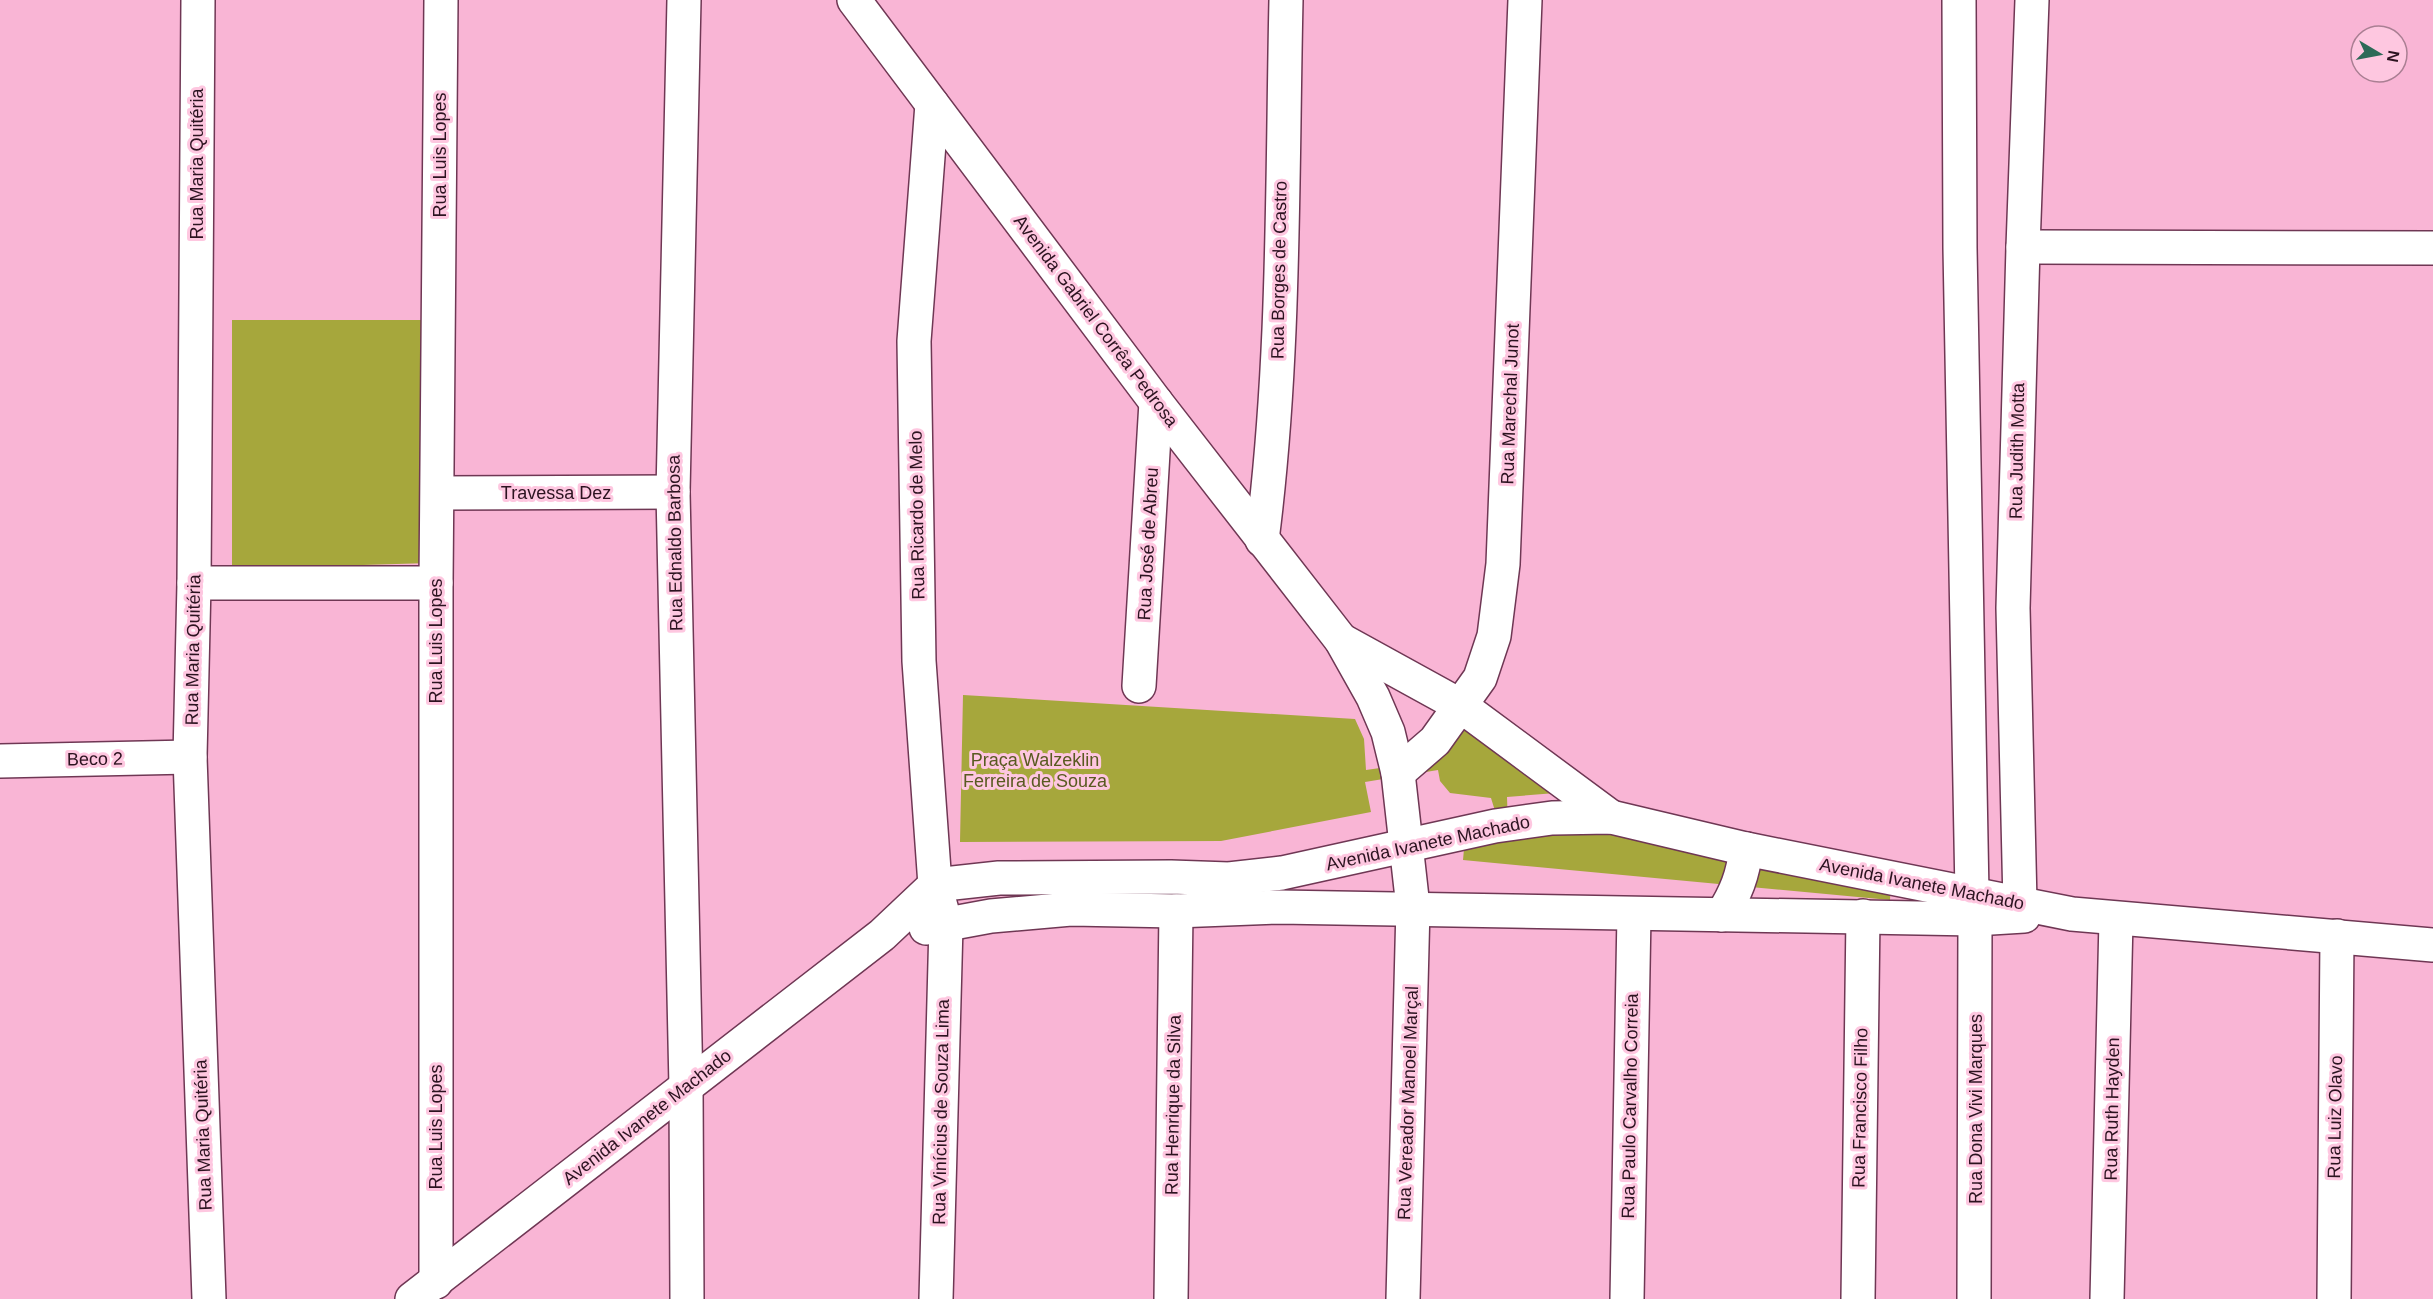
<svg xmlns="http://www.w3.org/2000/svg" width="2433" height="1299" viewBox="0 0 2433 1299" font-family="Helvetica,sans-serif">
  <rect width="100%" height="100%" fill="#f9b5d5"/>
  <!-- green -->
  <g fill="#a6a73c">
    <path d="M 232,320 L 434,320 L 430,563 L 232,569 Z"/>
    <path d="M 963,695 L 1355,719 L 1364,739 L 1366,770 L 1436,760 L 1463,726 L 1581,791 L 1507,797 L 1508,826 L 1717,840 L 1891,883 L 1890,900 L 1463,860 L 1465,838 L 1500,827 L 1491,798 L 1450,793 L 1440,781 L 1438,770 L 1365,782 L 1371,812 L 1221,841 L 960,842 Z"/>
  </g>
  <g fill="none" stroke-linecap="round" stroke-linejoin="round">
    <defs>
      <g id="minor">
        <path d="M 198,0 L 194,583 L 190,757 L 209,1299"/>
        <path d="M 684,0 L 673,492 L 686,1087 L 687,1299"/>
        <path d="M 854,0 L 1156,402 L 1341,640 L 1373,697 L 1388,732 L 1398,773 L 1413,907 L 1403,1299"/>
        <path d="M 1959,0 L 1960,248 L 1972,894"/>
        <path d="M 932,104 L 914,341 L 919,661 L 935,885 L 946,925 L 936,1299"/>
        <path d="M 2023,247 L 2433,248"/>
        <path d="M 438,493 L 673,492"/>
        <path d="M 1262,540 C 1285,361 1282,180 1286,0"/>
        <path d="M 194,583 L 436,583"/>
        <path d="M 1341,640 L 1461,706 L 1611,817"/>
        <path d="M 1139,686 L 1156,402"/>
        <path d="M 0,761 L 190,757"/>
        <path d="M 1398,773 L 1435,741 L 1480,678 L 1494,636 L 1503,564 L 1525,0"/>
        <path d="M 2020,903 L 2013,608 L 2023,247 L 2032,0"/>
        <path d="M 1722,915 C 1736,893 1743,875 1746,849"/>
        <path d="M 926,928 L 991,916 L 1071,909 L 1176,911 L 1279,907 L 1975,919 L 2024,916"/>
        <path d="M 436,1282 L 436,583 L 441,0"/>
        <path d="M 412,1299 L 882,935 L 935,885 L 999,878 L 1171,877 L 1229,879 L 1282,873 L 1495,826 L 1552,818 L 1611,817 L 1746,849 L 2072,914 L 2433,945"/>
        <path d="M 1171,1299 L 1176,911"/>
        <path d="M 1627,1299 L 1634,914"/>
        <path d="M 1858,1299 L 1863,916"/>
        <path d="M 1974,1299 L 1975,919"/>
        <path d="M 2107,1299 L 2116,920"/>
        <path d="M 2334,1299 L 2337,936"/>
      </g>
    </defs>
    <!-- minor casing -->
    <use href="#minor" stroke="#6f3754" stroke-width="36"/>
    <!-- minor -->
    <use href="#minor" stroke="#fff" stroke-width="33"/>
  </g>
  <g text-anchor="middle" stroke-width="6" stroke-linejoin="round" paint-order="stroke">
    <!-- street labels -->
    <g font-size="18" fill="#2c1320" stroke="#fec7e0">
      <text transform="translate(440 155) rotate(-90)" y="6">Rua Luis Lopes</text>
      <text transform="translate(197 164) rotate(-90)" y="6">Rua Maria Quitéria</text>
      <text transform="translate(1279 270) rotate(-89)" y="6">Rua Borges de Castro</text>
      <text transform="translate(1096 321) rotate(53)" y="6">Avenida Gabriel Corrêa Pedrosa</text>
      <text transform="translate(1510 404) rotate(-88)" y="6">Rua Marechal Junot</text>
      <text transform="translate(2017 451) rotate(-89)" y="6">Rua Judith Motta</text>
      <text x="556" y="499">Travessa Dez</text>
      <text transform="translate(917 515) rotate(-91)" y="6">Rua Ricardo de Melo</text>
      <text transform="translate(675 543) rotate(-91)" y="6">Rua Ednaldo Barbosa</text>
      <text transform="translate(1148 544) rotate(-87)" y="6">Rua José de Abreu</text>
      <text transform="translate(436 641) rotate(-90)" y="6">Rua Luis Lopes</text>
      <text transform="translate(193 650) rotate(-89)" y="6">Rua Maria Quitéria</text>
      <text transform="translate(95 759) rotate(-1)" y="6">Beco 2</text>
      <text transform="translate(1428 843) rotate(-12)" y="6">Avenida Ivanete Machado</text>
      <text transform="translate(1922 884) rotate(11)" y="6">Avenida Ivanete Machado</text>
      <text transform="translate(1408 1103) rotate(-88)" y="6">Rua Vereador Manoel Marçal</text>
      <text transform="translate(1173 1105) rotate(-89)" y="6">Rua Henrique da Silva</text>
      <text transform="translate(1630 1106) rotate(-89)" y="6">Rua Paulo Carvalho Correia</text>
      <text transform="translate(1860 1108) rotate(-89)" y="6">Rua Francisco Filho</text>
      <text transform="translate(1976 1109) rotate(-90)" y="6">Rua Dona Vivi Marques</text>
      <text transform="translate(2112 1109) rotate(-89)" y="6">Rua Ruth Hayden</text>
      <text transform="translate(941 1112) rotate(-89)" y="6">Rua Vinícius de Souza Lima</text>
      <text transform="translate(647 1117) rotate(-38)" y="6">Avenida Ivanete Machado</text>
      <text transform="translate(2335 1117) rotate(-89)" y="6">Rua Luiz Olavo</text>
      <text transform="translate(436 1127) rotate(-90)" y="6">Rua Luis Lopes</text>
      <text transform="translate(203 1135) rotate(-92)" y="6">Rua Maria Quitéria</text>
    </g>
    <!-- park labels -->
    <g font-size="18" fill="#595a20" stroke="#fec7e0">
      <text x="1035" y="766">Praça Walzeklin<tspan x="1035" dy="21">Ferreira de Souza</tspan></text>
    </g>
  </g>
  <!-- north arrow -->
  <g transform="translate(2379 54) rotate(100)"><circle r="28" fill="#fec7e0" stroke="#aa7f93" stroke-width="1.5"/>
  <path d="M0-4.5L10 22L0 15L-10 22Z" fill="#2c6a57"/>
  <text y="-9" font-size="16" font-weight="bold" text-anchor="middle" fill="#2c1320">N</text>
  </g>
</svg>
